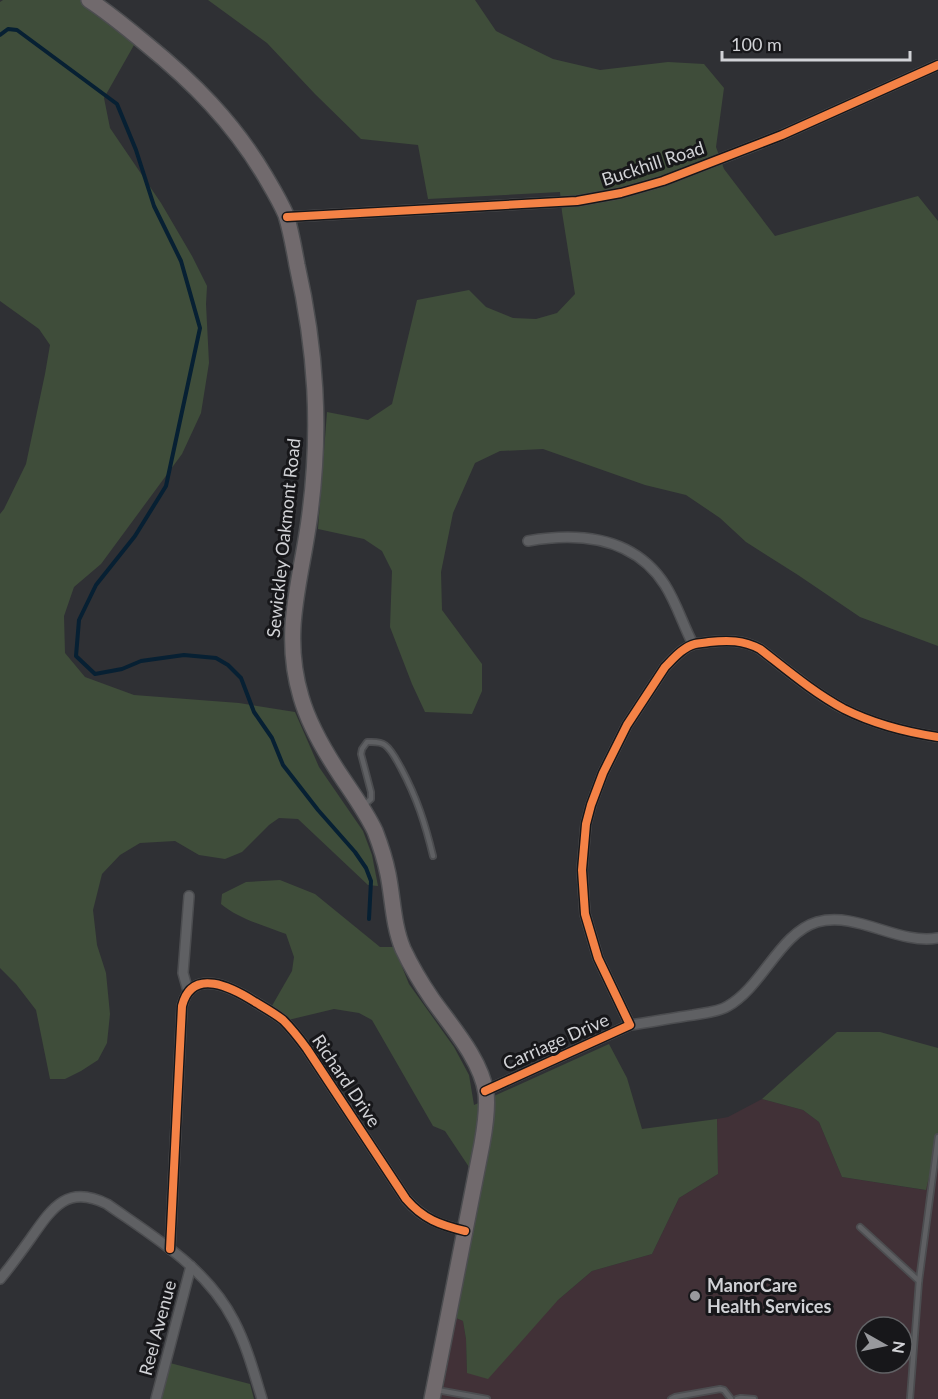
<svg xmlns="http://www.w3.org/2000/svg" width="938" height="1399" viewBox="0 0 938 1399" font-family="Lato,sans-serif">
  <rect width="100%" height="100%" fill="#2f3034"/>
  <!-- commercial -->
  <path fill="#413137" fill-rule="evenodd" d="M 762,1099 L 803,1110 L 819,1122 L 842,1177 L 925,1190 L 938,1139 L 938,1399 L 441,1399 L 456,1318 L 463,1321 L 466,1339 L 467,1372 L 558,1300 L 592,1271 L 652,1254 L 679,1198 L 718,1174 L 717,1119 L 728,1117 ZM 866,1327 L 902,1327 L 902,1363 L 866,1363 Z"/>
  <!-- green -->
  <g fill="#3f4d3a">
    <path d="M 3,0 L 89,0 L 138,38 L 104,98 L 110,128 L 161,203 L 192,256 L 207,286 L 206,304 L 209,363 L 201,413 L 182,454 L 101,564 L 74,587 L 64,616 L 65,653 L 85,677 L 134,695 L 239,703 L 295,712 L 319,767 L 363,831 L 372,855 L 378,886 L 368,885 L 298,819 L 279,818 L 269,825 L 242,852 L 225,859 L 199,855 L 175,841 L 140,843 L 120,855 L 102,874 L 93,910 L 97,945 L 106,973 L 110,1014 L 107,1043 L 98,1060 L 81,1071 L 65,1079 L 50,1079 L 36,1010 L 16,984 L 0,968 L 0,514 L 4,509 L 26,464 L 45,374 L 50,345 L 39,329 L 0,301 L 0,2 Z"/>
    <path d="M 208,0 L 475,0 L 496,31 L 553,59 L 600,70 L 668,62 L 704,64 L 724,88 L 716,147 L 724,169 L 775,236 L 918,196 L 938,221 L 938,646 L 860,617 L 798,575 L 746,542 L 720,518 L 686,495 L 645,485 L 543,449 L 500,451 L 475,463 L 453,513 L 441,572 L 442,610 L 482,664 L 482,691 L 472,714 L 425,712 L 412,684 L 390,627 L 392,571 L 382,551 L 364,539 L 318,529 L 327,412 L 368,420 L 392,404 L 417,300 L 469,290 L 486,307 L 513,318 L 536,319 L 557,313 L 575,294 L 562,212 L 560,192 L 428,199 L 418,145 L 361,139 L 315,94 L 267,43 Z"/>
    <path d="M 280,880 L 315,894 L 380,947 L 394,947 L 409,984 L 454,1047 L 469,1075 L 474,1105 L 609,1044 L 627,1078 L 642,1129 L 717,1119 L 718,1174 L 679,1198 L 652,1254 L 592,1271 L 558,1300 L 488,1379 L 467,1373 L 466,1339 L 463,1321 L 456,1318 L 481,1185 L 445,1131 L 433,1126 L 372,1020 L 359,1013 L 334,1009 L 284,1021 L 269,1011 L 292,971 L 294,957 L 286,934 C 265,926 239,919 221,904 L 222,894 L 246,882 Z"/>
    <path d="M 837,1032 L 880,1032 L 938,1048 L 938,1139 L 926,1190 L 842,1177 L 819,1122 L 803,1110 L 762,1099 Z"/>
    <path d="M 170,1363 L 250,1384 L 254,1399 L 160,1399 Z"/>
  </g>
  <g fill="none" stroke-linecap="round" stroke-linejoin="round">
    <!-- stream -->
    <path stroke="#072033" stroke-width="4" d="M 0,35 L 8,29 L 17,30 L 117,104 L 136,150 L 154,206 L 181,261 L 200,328 L 166,486 L 135,536 L 96,585 L 79,620 L 76,656 L 95,674 L 122,669 L 141,661 L 184,655 L 216,658 L 228,665 L 241,678 L 254,712 L 272,738 L 283,765 L 318,810 L 355,852 L 366,868 L 371,881 L 369,919"/>
    <defs>
      <g id="service">
        <path d="M 363,806 L 371,799 L 371,792 L 361,754 L 362,749 L 367,742 C 373,742 380,741 385,745 C 392,750 397,761 401,768 C 417,798 425,823 433,856"/>
        <path d="M 860,1227 L 919,1281"/>
        <path d="M 437,1390 L 487,1399"/>
        <path d="M 671,1399 L 675,1397 L 720,1389 L 724,1390 L 731,1399"/>
        <path d="M 737,1399 L 741,1398 L 754,1399"/>
        <path d="M 910,1399 L 919,1281 L 938,1137"/>
      </g>
      <g id="minor">
        <path d="M 287,217 L 577,201 L 621,193 L 663,181 L 782,135 L 938,65"/>
        <path d="M 528,541 C 580,532 634,537 665,585 C 677,604 683,625 693,644"/>
        <path d="M 188,991 L 183,973 L 189,896"/>
        <path d="M 630,1025 C 651,1022 672,1018 693,1015 C 704,1013 719,1012 728,1006 C 762,987 780,933 817,922 C 858,911 897,945 938,938"/>
        <path d="M 485,1091 L 630,1025 L 598,958 L 585,914 L 582,870 L 586,824 L 591,805 L 603,773 L 627,725 L 665,667 C 673,659 683,647 695,644 C 699,643 704,643 709,642 C 728,640 743,640 760,649 C 787,670 814,693 844,709 C 874,724 905,732 938,737"/>
        <path d="M 170,1249 L 182,1006 C 192,966 233,988 255,1002 C 265,1008 274,1013 283,1020 C 292,1029 299,1038 307,1049 L 406,1199 C 423,1219 440,1225 465,1231"/>
        <path d="M 0,1279 C 11,1266 21,1252 31,1238 C 52,1208 67,1184 107,1204 C 154,1237 207,1268 234,1321 C 247,1346 254,1373 262,1399"/>
        <path d="M 156,1399 L 191,1266"/>
      </g>
      <path id="primary" d="M 89,0 C 109,13 127,28 145,43 C 193,82 233,122 265,176 C 272,188 280,201 286,215 C 291,231 294,249 297,265 C 316,349 321,428 310,513 C 302,579 281,630 301,697 C 309,725 325,752 341,776 C 353,794 366,812 375,831 C 380,844 385,859 388,874 C 393,899 393,925 403,949 C 411,966 421,983 432,999 C 451,1026 481,1059 486,1093 C 488,1109 485,1127 482,1144 L 432,1399"/>
    </defs>
    <!-- service casing -->
    <use href="#service" stroke="#4c4d50" stroke-width="8"/>
    <!-- minor casing -->
    <use href="#minor" stroke="#4c4d50" stroke-width="12"/>
    <!-- primary casing -->
    <use href="#primary" stroke="#4c4d50" stroke-width="18"/>
    <!-- service -->
    <use href="#service" stroke="#5f6063" stroke-width="4.5"/>
    <!-- minor -->
    <use href="#minor" stroke="#5f6063" stroke-width="9"/>
    <!-- primary -->
    <use href="#primary" stroke="#716a6d" stroke-width="15"/>
    <defs>
      <g id="cycleway">
        <path d="M 287,217 L 577,201 L 621,193 L 663,181 L 782,135 L 938,65"/>
        <path d="M 485,1091 L 630,1025 L 598,958 L 585,914 L 582,870 L 586,824 L 591,805 L 603,773 L 627,725 L 665,667 C 673,659 683,647 695,644 C 699,643 704,643 709,642 C 728,640 743,640 760,649 C 787,670 814,693 844,709 C 874,724 905,732 938,737"/>
        <path d="M 170,1249 L 182,1006 C 192,966 233,988 255,1002 C 265,1008 274,1013 283,1020 C 292,1029 299,1038 307,1049 L 406,1199 C 423,1219 440,1225 465,1231"/>
      </g>
    </defs>
    <!-- cycleway casing -->
    <use href="#cycleway" stroke="#17171a" stroke-width="11"/>
    <!-- cycleway -->
    <use href="#cycleway" stroke="#f48246" stroke-width="8"/>
  </g>
  <!-- markers -->
  <circle fill="#98999d" stroke="#17171a" stroke-width="2" cx="695" cy="1296" r="6"/>
  <g text-anchor="middle" stroke-width="6" stroke-linejoin="round" paint-order="stroke">
    <!-- street labels -->
    <g font-size="18" fill="#d1d2d6" stroke="#17171a">
      <text transform="translate(653 164) rotate(-18)" y="6">Buckhill Road</text>
      <text transform="translate(284 538) rotate(-84)" y="6">Sewickley Oakmont Road</text>
      <text transform="translate(556 1042) rotate(-24)" y="6">Carriage Drive</text>
      <text transform="translate(346 1081) rotate(56)" y="6">Richard Drive</text>
      <text transform="translate(158 1328) rotate(-75)" y="6">Reel Avenue</text>
    </g>
    <!-- poi labels -->
    <g font-size="18" font-weight="bold" fill="#d1d2d6" stroke="#17171a" text-anchor="start">
      <text x="707" y="1292">ManorCare<tspan x="707" dy="21">Health Services</tspan></text>
    </g>
  </g>
  <!-- north arrow -->
  <g transform="translate(884 1345) rotate(99)"><circle r="28" fill="#17171a" stroke="#616265" stroke-width="1.5"/>
  <path d="M0-4.5L10 22L0 15L-10 22Z" fill="#98999d"/>
  <text y="-9" font-size="16" font-weight="bold" text-anchor="middle" fill="#d1d2d6">N</text>
  </g>
  <!-- scale -->
  <path d="M722 51v9h188v-9" fill="none" stroke="#d1d2d6" stroke-width="3"/>
  <text x="731" y="51" font-size="18" fill="#d1d2d6" stroke="#17171a" stroke-width="4.5" paint-order="stroke">100 m</text>
</svg>
